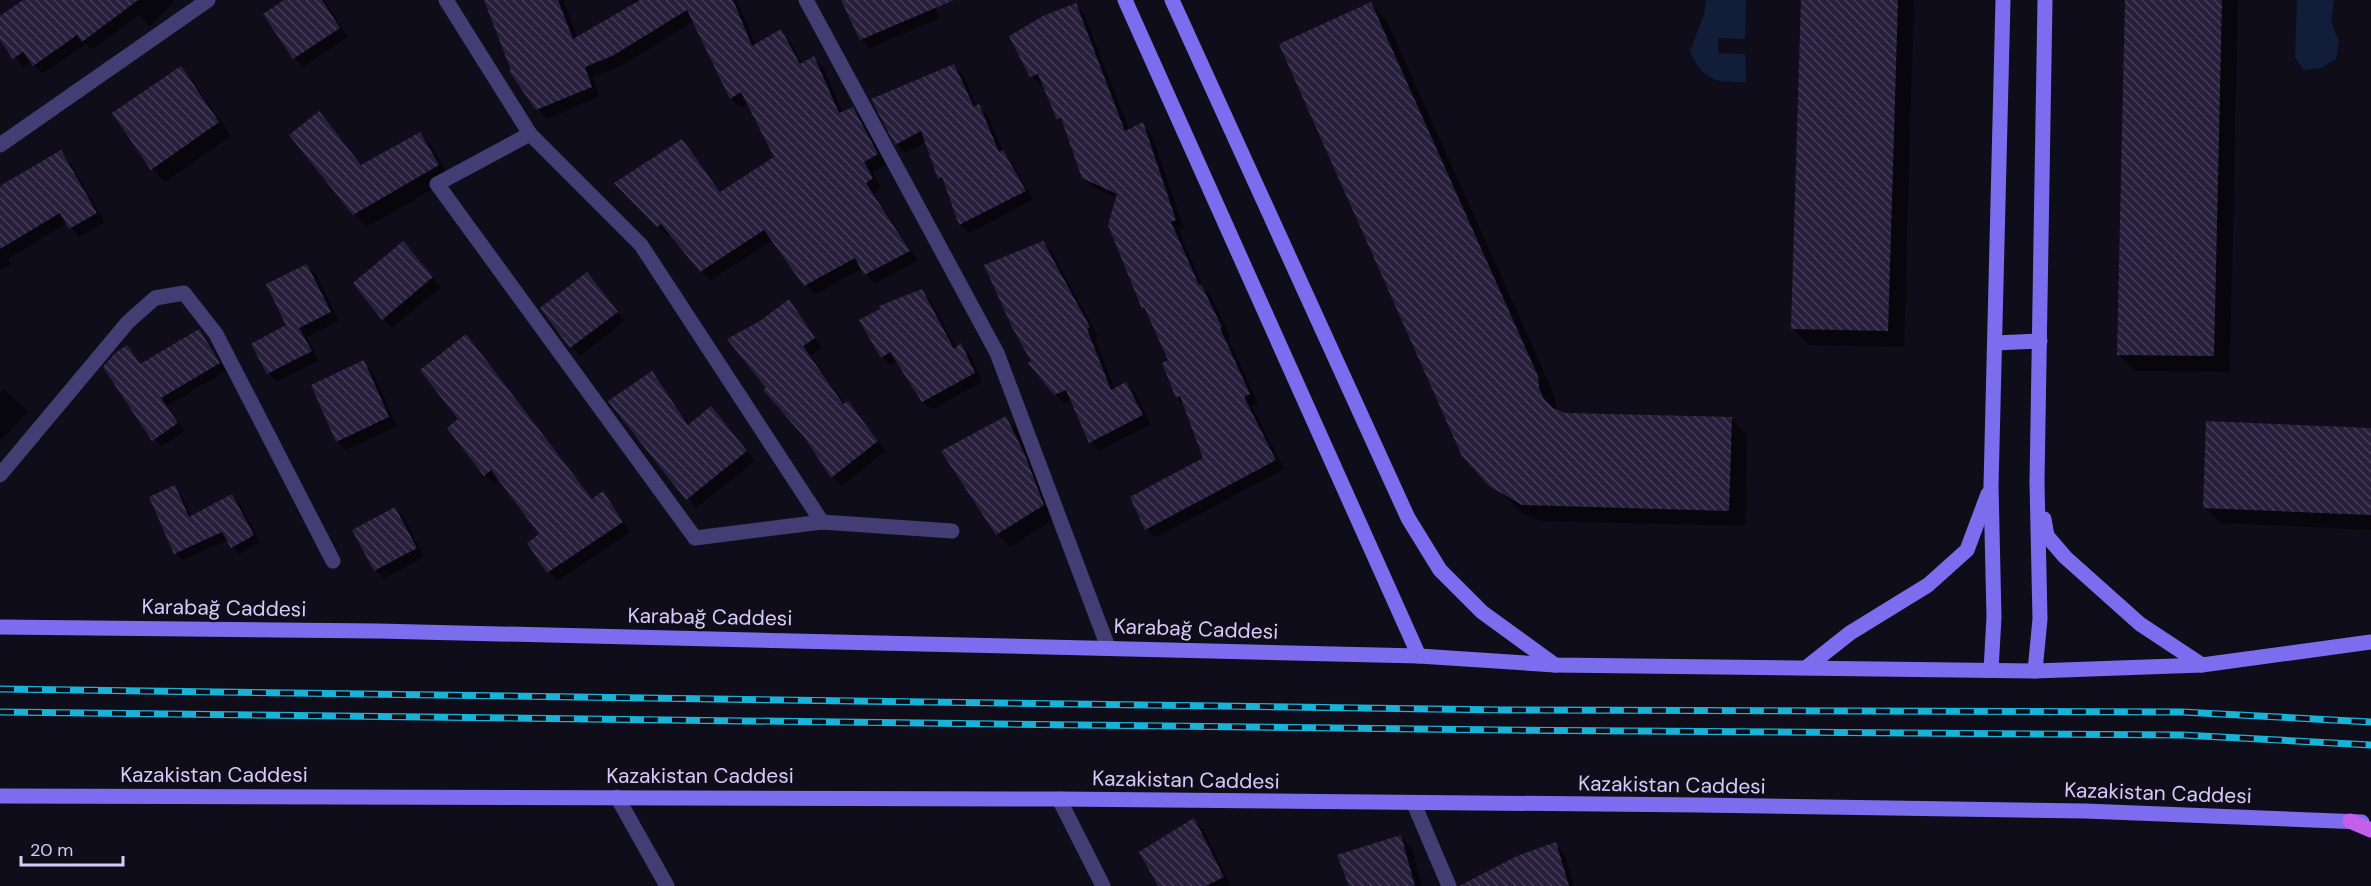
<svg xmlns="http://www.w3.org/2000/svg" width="2371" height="886" viewBox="0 0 2371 886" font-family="'DM Sans',sans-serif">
  <defs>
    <pattern id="building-back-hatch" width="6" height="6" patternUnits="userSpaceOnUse" patternTransform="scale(1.5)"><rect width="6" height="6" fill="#271f3c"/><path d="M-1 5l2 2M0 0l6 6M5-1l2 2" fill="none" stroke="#453e59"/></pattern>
  </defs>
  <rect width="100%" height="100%" fill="#100d1a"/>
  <!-- water -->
  <g fill="#111d39">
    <path d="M 1706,0 L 1746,0 L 1745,39 L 1718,38 L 1718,53 L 1745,54 L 1746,82 C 1716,83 1702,80 1690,51 L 1704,15 Z"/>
    <path d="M 2297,0 L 2334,0 L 2331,21 L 2339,42 L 2336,59 L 2321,68 L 2304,70 L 2295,58 Z"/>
  </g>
  <!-- shadow -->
  <g fill="#0007">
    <path d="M 32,0 L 175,0 L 150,27 L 139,15 L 92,50 L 86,44 L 42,74 L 31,61 L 23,67 L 0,38 L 0,18 Z"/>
    <path d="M 287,0 L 324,0 L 348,37 L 303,67 L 294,58 Z"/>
    <path d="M 486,0 L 563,0 L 578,38 L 634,5 L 631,0 L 737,0 L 756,45 L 780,31 L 790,41 L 803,64 L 814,58 L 823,67 L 843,113 L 852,109 L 862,118 L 887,164 L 873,172 L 881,188 L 874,193 L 918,261 L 874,284 L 862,268 L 815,295 L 773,240 L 710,281 L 670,234 L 668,236 L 616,183 L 682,141 L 722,193 L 776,158 L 749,103 L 741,108 L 731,98 L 694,21 L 623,65 L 593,77 L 600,96 L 547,119 L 538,109 L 513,70 Z"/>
    <path d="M 843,0 L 932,0 L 940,18 L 870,48 L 861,39 Z"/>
    <path d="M 1802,0 L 1914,0 L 1904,347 L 1809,345 L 1792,328 Z"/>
    <path d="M 2126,0 L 2238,0 L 2230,372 L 2135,371 L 2118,354 Z"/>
    <path d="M 1371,4 L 1387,21 L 1554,394 L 1558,412 L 1564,414 L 1731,418 L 1747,435 L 1745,526 L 1540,521 L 1523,513 L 1476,472 L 1454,437 Z"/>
    <path d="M 1075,5 L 1084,14 L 1130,131 L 1142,124 L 1151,133 L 1184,228 L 1179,231 L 1204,289 L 1210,294 L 1230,336 L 1228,338 L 1258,403 L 1252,406 L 1284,469 L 1155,538 L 1146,529 L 1132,498 L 1205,459 L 1185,405 L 1177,398 L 1164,363 L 1170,360 L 1149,315 L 1143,308 L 1109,224 L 1118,198 L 1093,187 L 1084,177 L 1065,125 L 1059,119 L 1044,84 L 1040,85 L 1032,76 L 1011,37 Z"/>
    <path d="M 954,66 L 963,75 L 977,107 L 987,114 L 1004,153 L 1011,161 L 1033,200 L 969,233 L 960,225 L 946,184 L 940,178 L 926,142 L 905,153 L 897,144 Z"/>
    <path d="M 180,68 L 193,81 L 231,136 L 165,182 L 152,169 Z"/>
    <path d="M 318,113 L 363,166 L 419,134 L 432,146 L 451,179 L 367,227 L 354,214 Z"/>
    <path d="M 61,152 L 69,161 L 105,222 L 79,237 L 67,223 L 8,259 L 11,264 L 0,271 L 0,187 Z"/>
    <path d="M 403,243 L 441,287 L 392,328 L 383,319 Z"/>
    <path d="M 1043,243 L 1052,252 L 1098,336 L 1095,338 L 1115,390 L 1126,384 L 1135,393 L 1151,424 L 1099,451 L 1091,442 L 1072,400 L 1064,403 L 1055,394 L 1033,361 Z"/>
    <path d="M 307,266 L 316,274 L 339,321 L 307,337 L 319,360 L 277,382 L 268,373 L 288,326 Z"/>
    <path d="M 587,274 L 625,321 L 580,356 L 542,309 Z"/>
    <path d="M 922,291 L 930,300 L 957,348 L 961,345 L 970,354 L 982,382 L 932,410 L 923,402 L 898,361 L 891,366 L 882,357 L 882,310 Z"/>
    <path d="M 789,301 L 822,348 L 811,355 L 845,405 L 848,403 L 857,412 L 886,451 L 841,486 L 768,389 Z"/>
    <path d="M 200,332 L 226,371 L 167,406 L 185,431 L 161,447 L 105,367 L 127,347 L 141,365 Z"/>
    <path d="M 466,336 L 593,500 L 603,493 L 631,532 L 557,581 L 529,543 L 541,535 L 499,479 L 494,484 L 485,475 L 460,420 Z"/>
    <path d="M 363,362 L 372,371 L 397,426 L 346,450 L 337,441 Z"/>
    <path d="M 652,373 L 690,425 L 711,408 L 755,461 L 696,508 L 610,401 Z"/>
    <path d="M 4,389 L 28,411 L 2,440 L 0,438 L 0,393 Z"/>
    <path d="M 1006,418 L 1019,431 L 1056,518 L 1011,547 L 998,535 L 943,451 Z"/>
    <path d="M 2371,429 L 2371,530 L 2221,523 L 2204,507 Z"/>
    <path d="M 174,487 L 181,494 L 192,518 L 232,496 L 239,502 L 260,542 L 239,554 L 228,540 L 182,560 L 176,553 Z"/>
    <path d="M 395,509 L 404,517 L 424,557 L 384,579 L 375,570 Z"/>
    <path d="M 1194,820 L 1203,829 L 1231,886 L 1160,886 Z"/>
    <path d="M 1401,837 L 1412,848 L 1422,886 L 1350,886 Z"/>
    <path d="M 1555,844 L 1564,853 L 1574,886 L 1497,886 Z"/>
  </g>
  <!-- building -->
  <g fill="url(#building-back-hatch)">
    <path d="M 23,0 L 138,0 L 82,42 L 77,35 L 33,66 L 23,52 L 13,59 L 0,40 L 0,16 Z"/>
    <path d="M 284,0 L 322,0 L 340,28 L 293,59 L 263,14 Z"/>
    <path d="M 484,0 L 558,0 L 573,39 L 640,0 L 733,0 L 752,46 L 781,29 L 800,64 L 814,56 L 839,113 L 853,107 L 878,154 L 864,162 L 873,178 L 866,183 L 910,251 L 864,275 L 855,258 L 804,286 L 764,230 L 700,272 L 661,224 L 657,227 L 614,183 L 682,139 L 720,192 L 774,157 L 741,92 L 730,99 L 687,10 L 614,55 L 585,67 L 592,87 L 536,110 L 509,71 L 511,70 Z"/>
    <path d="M 841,0 L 954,0 L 860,40 Z"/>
    <path d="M 1801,0 L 1898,0 L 1888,331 L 1791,329 Z"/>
    <path d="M 2125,0 L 2222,0 L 2214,356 L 2117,355 Z"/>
    <path d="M 1371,2 L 1538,376 L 1539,388 L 1544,399 L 1553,408 L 1565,413 L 1732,417 L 1729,511 L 1522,505 L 1489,486 L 1462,456 L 1279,44 Z"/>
    <path d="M 1076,3 L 1125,131 L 1143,122 L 1176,220 L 1171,222 L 1199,285 L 1201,284 L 1222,327 L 1220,328 L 1250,394 L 1244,397 L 1276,460 L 1145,530 L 1130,497 L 1203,458 L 1180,396 L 1176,398 L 1162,363 L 1168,360 L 1144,307 L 1142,309 L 1108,225 L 1117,194 L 1082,178 L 1061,118 L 1057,120 L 1038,74 L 1030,77 L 1009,36 L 1043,16 Z"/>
    <path d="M 954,64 L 974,107 L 979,104 L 999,152 L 1003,150 L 1026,191 L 959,225 L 942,177 L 938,179 L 921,131 L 895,145 L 871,99 Z"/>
    <path d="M 181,66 L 219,122 L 151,170 L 112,113 Z"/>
    <path d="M 319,111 L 361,165 L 420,132 L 439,165 L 353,215 L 289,135 Z"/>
    <path d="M 61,150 L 97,213 L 69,229 L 60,213 L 0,249 L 0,186 Z"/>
    <path d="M 403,241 L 433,277 L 382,320 L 353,283 Z"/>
    <path d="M 1043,241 L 1090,327 L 1087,329 L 1111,390 L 1126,382 L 1143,415 L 1089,443 L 1066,390 L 1054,395 L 1028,363 L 1031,361 L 1012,327 L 984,265 Z"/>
    <path d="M 307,264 L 331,312 L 299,328 L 312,351 L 267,374 L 251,344 L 286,325 L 266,284 Z"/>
    <path d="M 587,272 L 618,312 L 570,348 L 540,308 Z"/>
    <path d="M 922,289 L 954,349 L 961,343 L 975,373 L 922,402 L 890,352 L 881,358 L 859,320 L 880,309 L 879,306 Z"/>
    <path d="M 789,299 L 815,338 L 803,346 L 843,404 L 848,401 L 878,441 L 831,478 L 805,438 L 763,390 L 766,388 L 727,339 L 760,321 Z"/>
    <path d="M 199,329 L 220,363 L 161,398 L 178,423 L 152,441 L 103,367 L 115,353 L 127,345 L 140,364 Z"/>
    <path d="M 466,334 L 592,499 L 603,491 L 623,522 L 547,573 L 527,543 L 539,534 L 491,470 L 484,476 L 447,428 L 458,419 L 420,370 Z"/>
    <path d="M 364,360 L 389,417 L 336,442 L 311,385 Z"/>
    <path d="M 652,371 L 688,425 L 711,406 L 747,451 L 686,500 L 608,401 Z"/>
    <path d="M 1006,416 L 1025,455 L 1044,505 L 996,535 L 941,451 Z"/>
    <path d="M 2206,421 L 2371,428 L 2371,515 L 2203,508 Z"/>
    <path d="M 175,485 L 189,517 L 232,494 L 254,535 L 231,548 L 222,532 L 174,554 L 149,497 Z"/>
    <path d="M 395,507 L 417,548 L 374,571 L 352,530 Z"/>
    <path d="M 1194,818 L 1224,877 L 1206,886 L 1158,886 L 1139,852 Z"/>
    <path d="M 1401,835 L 1415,886 L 1349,886 L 1337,855 Z"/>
    <path d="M 1556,842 L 1569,886 L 1459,886 L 1517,856 Z"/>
  </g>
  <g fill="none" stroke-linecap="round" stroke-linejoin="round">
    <!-- street -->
    <g stroke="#443d74" stroke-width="15">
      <path d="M 446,0 L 530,134 L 641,245 L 822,522"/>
      <path d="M 806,0 L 997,353 L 1108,647"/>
      <path d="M 530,134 L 437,184 L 695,538 L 822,522 L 952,531"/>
      <path d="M 0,145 L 208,0"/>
      <path d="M 0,475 L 128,322 L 155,298 L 184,293 L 216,334 L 333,561"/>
      <path d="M 617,797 L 667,886"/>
      <path d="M 1059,799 L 1103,886"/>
      <path d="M 1414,804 L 1449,886"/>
    </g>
    <!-- secondary -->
    <g stroke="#7c6dee" stroke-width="15">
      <path d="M 1125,0 L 1419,656"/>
      <path d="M 1172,0 L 1408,518 L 1440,570 L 1482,612 L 1555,665"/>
      <path d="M 1995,343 L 2040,341"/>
      <path d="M 2044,519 L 2047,536 L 2065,557 L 2140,624 L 2202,665"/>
      <path d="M 0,627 L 378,631 L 1419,656 L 1555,665 L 2035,671 L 2202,665 L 2371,642"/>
      <path d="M 1807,667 L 1850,633 L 1928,585 L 1967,550 L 1988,494"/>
      <path d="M 1991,670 L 1994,617 L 1991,486 L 2003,0"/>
      <path d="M 2035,671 L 2040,619 L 2037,482 L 2045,0"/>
      <path d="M 0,796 L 1059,799 L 1699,805 L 2085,811 L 2362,822"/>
    </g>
    <!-- primary -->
    <path stroke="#c45fec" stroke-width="15" d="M 2350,821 L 2371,830"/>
    <defs>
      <g id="rail">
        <path d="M 0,689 L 1504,710 L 2182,712 L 2371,722"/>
        <path d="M 0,712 L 1504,730 L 2182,735 L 2371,745"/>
      </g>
    </defs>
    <!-- rail casing -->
    <use href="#rail" stroke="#19b3d7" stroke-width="7"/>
    <!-- rail -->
    <use href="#rail" stroke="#100d1a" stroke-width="4.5" stroke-dasharray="14" stroke-linecap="butt"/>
  </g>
  <g text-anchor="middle" stroke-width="5" stroke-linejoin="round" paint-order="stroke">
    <!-- street labels -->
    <g font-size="21" fill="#d5cbf9" stroke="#100d1a">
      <text transform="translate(224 608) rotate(1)" y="7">Karabağ Caddesi</text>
      <text transform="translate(710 617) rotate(1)" y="7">Karabağ Caddesi</text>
      <text transform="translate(1196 629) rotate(2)" y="7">Karabağ Caddesi</text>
      <text x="214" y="782">Kazakistan Caddesi</text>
      <text x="700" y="783">Kazakistan Caddesi</text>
      <text transform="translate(1186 780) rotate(1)" y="7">Kazakistan Caddesi</text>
      <text transform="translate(1672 785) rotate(1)" y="7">Kazakistan Caddesi</text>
      <text transform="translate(2158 793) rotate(2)" y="7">Kazakistan Caddesi</text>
    </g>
  </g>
  <!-- scale -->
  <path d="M21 856v9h102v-9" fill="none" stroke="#d5cbf9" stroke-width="3"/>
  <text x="30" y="856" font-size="18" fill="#d5cbf9" stroke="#100d1a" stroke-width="4.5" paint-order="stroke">20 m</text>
</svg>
